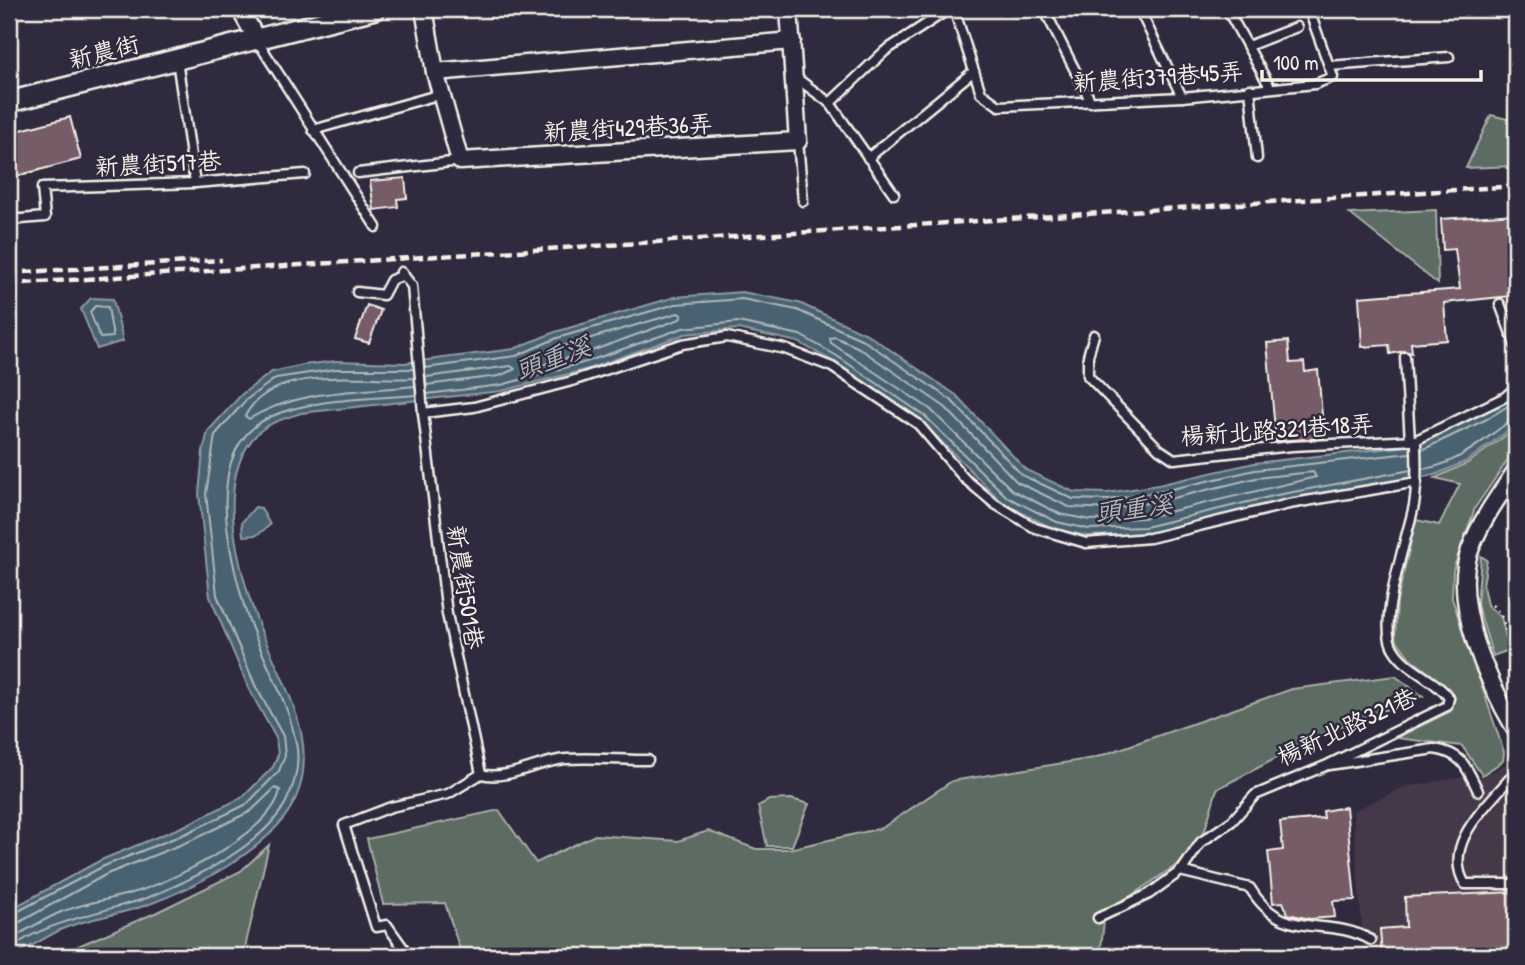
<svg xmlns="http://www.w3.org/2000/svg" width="1525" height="965" viewBox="0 0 1525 965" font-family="'Patrick Hand','LXGW WenKai TC',sans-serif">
  <rect width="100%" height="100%" fill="#2f2a3d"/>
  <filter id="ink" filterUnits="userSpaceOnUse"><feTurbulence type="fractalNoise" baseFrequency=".0143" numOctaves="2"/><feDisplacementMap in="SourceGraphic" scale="14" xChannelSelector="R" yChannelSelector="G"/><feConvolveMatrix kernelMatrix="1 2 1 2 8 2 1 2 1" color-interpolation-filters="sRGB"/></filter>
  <g filter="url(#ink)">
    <!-- built -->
    <path fill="#443949" d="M 1516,735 L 1516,956 L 1364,956 L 1353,811 L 1404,787 L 1469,776 L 1483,777 L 1506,764 L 1508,736 Z"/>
    <!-- green -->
    <g fill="#5c6c63" stroke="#a8aea6" stroke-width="2">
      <path d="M 1491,115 L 1516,121 L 1516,166 L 1466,168 Z"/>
      <path d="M 1436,210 L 1438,284 L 1350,214 Z"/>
      <path d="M 1516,428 L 1516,448 L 1475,508 L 1453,570 L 1452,598 L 1504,752 L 1503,761 L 1482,775 L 1462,746 L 1396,738 L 1451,711 L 1455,698 L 1444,685 L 1410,658 L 1395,638 L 1397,601 L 1416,520 L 1439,525 L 1460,484 L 1435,478 L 1468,463 Z"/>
      <path d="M 1481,556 L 1487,560 L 1483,586 L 1487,605 L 1501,617 L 1509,650 L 1493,656 L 1477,605 Z"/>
      <path d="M 1395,676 L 1423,696 L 1331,730 L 1217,789 L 1199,850 L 1105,913 L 1100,956 L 462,956 L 445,903 L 383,904 L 367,839 L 499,810 L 536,863 L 595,835 L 678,841 L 708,831 L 756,849 L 789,849 L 882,828 L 952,781 L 1094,758 L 1292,689 Z"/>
      <path d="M 791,799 L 809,804 L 792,846 L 767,846 L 758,806 L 769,800 Z"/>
      <path d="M 269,845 L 244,952 L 247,956 L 55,956 L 155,913 L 241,871 Z"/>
    </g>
    <!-- water -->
    <g fill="#496271" stroke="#8d9ba1" stroke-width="2">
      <path d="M 742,292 L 799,303 L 867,334 L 956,395 L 1026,470 L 1074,492 L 1107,493 L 1158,485 L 1254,463 L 1409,446 L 1484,413 L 1516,392 L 1516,425 L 1467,461 L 1435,475 L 1279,502 L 1146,534 L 1088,536 L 1054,529 L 1003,503 L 921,421 L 834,362 L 798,342 L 738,329 L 685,334 L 588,369 L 502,391 L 301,413 C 287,418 269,422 258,433 C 215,475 236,558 253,609 C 273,671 330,743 290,809 C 264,852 194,888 147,905 C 122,914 95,917 70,926 C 49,933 30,950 9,956 L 9,910 L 101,860 L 184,826 L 243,797 L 273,767 L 278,755 L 276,738 L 249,689 L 210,597 L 199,494 L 203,451 L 208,431 L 242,394 L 272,372 L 303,365 L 336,361 L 404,363 L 514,349 L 555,332 L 675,297 Z"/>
      <path d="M 91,298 L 113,299 L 123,341 L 97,349 L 81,309 Z"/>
      <path d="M 255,507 L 261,508 L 270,525 L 257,535 L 243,536 L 242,522 Z"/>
    </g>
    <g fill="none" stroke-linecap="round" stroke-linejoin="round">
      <!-- shore -->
      <g stroke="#b0b8b8" stroke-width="2">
        <path d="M 95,306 L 108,307 L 113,337 L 100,338 L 90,312 Z"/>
        <path d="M 678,313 L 682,315 L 680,319 L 583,354 L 526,369 L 522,367 L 524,362 L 560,347 Z"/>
        <path d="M 835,337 L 859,348 L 945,407 L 1017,482 L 1069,507 L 1109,509 L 1161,501 L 1256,478 L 1313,472 L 1316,477 L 1143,518 L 1090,520 L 1060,514 L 1012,490 L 930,409 L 831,343 L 830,338 Z"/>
        <path d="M 425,368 L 516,356 L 557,338 L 676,304 L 742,299 L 797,310 L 863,340 L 951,400 L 1022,475 L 1073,499 L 1108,500 L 1159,492 L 1255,470 L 1410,453"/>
        <path d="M 426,377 L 511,366 L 515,369 L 499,376 L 426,385"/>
        <path d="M 414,378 C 365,382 273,362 245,416 L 249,419 C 298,389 359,392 415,386"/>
        <path d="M 427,394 L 501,385 L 586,362 L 683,328 L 738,322 L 800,335 L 837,356 L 925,416 L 1007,497 L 1057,522 L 1088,529 L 1145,527 L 1277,495 L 1411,470"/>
        <path d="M 1422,450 L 1487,419 L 1516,401"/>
        <path d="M 1422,469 C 1456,466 1483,440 1510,421 L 1516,420"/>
        <path d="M 9,916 L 104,866 L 187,833 L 247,804 L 279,771 L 285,756 L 283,736 L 255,685 L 217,595 L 206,494 L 215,435 L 246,400 L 276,378 L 336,369 L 414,369"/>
        <path d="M 9,924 L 18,923 L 107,874 L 190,841 L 251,811 L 275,788 L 280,790 C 273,831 177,879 139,891 C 114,899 86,902 61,912 C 43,920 26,930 9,940"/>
        <path d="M 10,956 C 12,929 123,907 147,898 C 191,880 261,847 285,804 C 295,785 300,763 296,743 C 287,695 259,655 245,609 C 229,553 201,449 270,417 C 310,398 372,399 416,395"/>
      </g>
    </g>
    <!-- building -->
    <g fill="#745c66" stroke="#f4f1e8" stroke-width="2">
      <path d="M 70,117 L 81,159 L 9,178 L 9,133 Z"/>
      <path d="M 405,178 L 407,198 L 397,199 L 398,207 L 374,210 L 370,181 Z"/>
      <path d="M 1516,214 L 1516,245 L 1507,245 L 1511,296 L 1444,303 L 1447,340 L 1411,343 L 1412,353 L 1404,351 L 1390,354 L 1389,345 L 1362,347 L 1359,297 L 1460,289 L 1455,249 L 1443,250 L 1441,219 Z"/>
      <path d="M 367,305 L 381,310 L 369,343 L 355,339 Z"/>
      <path d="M 1288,341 L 1290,363 L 1304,362 L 1305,372 L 1318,370 L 1324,438 L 1276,441 L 1267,343 Z"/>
      <path d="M 1346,807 L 1355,900 L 1333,901 L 1335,917 L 1310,919 L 1288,914 L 1283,902 L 1273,903 L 1269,861 L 1268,852 L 1283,850 L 1280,822 L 1324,818 L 1323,811 Z"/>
      <path d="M 1516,892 L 1516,956 L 1382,956 L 1380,929 L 1406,927 L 1405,897 Z"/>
    </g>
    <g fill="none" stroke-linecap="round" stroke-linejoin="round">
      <defs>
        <g id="service">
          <path d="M 954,9 L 981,93 L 999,106 L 1182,97 L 1315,84 L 1333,77 L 1310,13 L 1314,9"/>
          <path d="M 1044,9 L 1091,102"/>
          <path d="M 1139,9 L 1182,97"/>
          <path d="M 1227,9 L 1270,87"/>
          <path d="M 257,40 L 376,227"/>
          <path d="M 1248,46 L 1297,27"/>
          <path d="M 177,60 L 195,183"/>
          <path d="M 1329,66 L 1449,57"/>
          <path d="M 795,77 L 830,103 L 894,194"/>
          <path d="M 1250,89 L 1257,158"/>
          <path d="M 830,103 L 885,51 L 949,9"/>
          <path d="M 313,130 L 441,94"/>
          <path d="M 798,141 L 803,201"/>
          <path d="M 868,158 L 974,71"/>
          <path d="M 358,173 L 460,161"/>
          <path d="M 9,220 L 45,217 L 42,188 L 195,183 L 305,174"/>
          <path d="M 401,272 L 412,286 L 423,413 L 447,614 L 481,774 C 508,781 538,761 566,759 C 592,757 621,760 648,760"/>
          <path d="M 357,292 L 383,295 L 391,280 L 404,275"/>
          <path d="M 1500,304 L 1516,347"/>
          <path d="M 1094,335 L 1088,356 L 1088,376 L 1159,449 L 1174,459 L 1292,446 L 1416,440 L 1505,397 L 1516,387"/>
          <path d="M 1405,357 L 1410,441"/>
          <path d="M 423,413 L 474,407 L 572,381 L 682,344 L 727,337 L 785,349 L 832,367 L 918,424 L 964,478 L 995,504 L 1035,528 L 1086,543 L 1150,538 L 1289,504 L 1417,482"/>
          <path d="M 1329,765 L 1434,749 C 1462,753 1467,767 1478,791"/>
          <path d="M 1516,771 C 1492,802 1440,842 1465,884 L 1516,884"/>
          <path d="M 1180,871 L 1250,888 C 1284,944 1325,914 1371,940"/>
          <path d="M 1098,918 L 1149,894 L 1182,870 L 1201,842 L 1232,821 L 1255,795 L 1325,766 L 1447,706 L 1449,698 C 1435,678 1407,672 1393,648 C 1377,622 1408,536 1414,505 C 1418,484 1416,462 1416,440"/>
          <path d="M 409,956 L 387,925 L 376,927 L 344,825 L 391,807 L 448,794 L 481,774"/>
        </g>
        <g id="minor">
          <path d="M 240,9 L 256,38"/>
          <path d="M 424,9 L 435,72 L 460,161 L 798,141 L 789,9"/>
          <path d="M 435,72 L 792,41"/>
          <path d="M 1516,471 C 1498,497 1481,520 1470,550 C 1451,603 1489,684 1516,730"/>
        </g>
        <path id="tertiary" d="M 9,102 L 375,9"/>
      </defs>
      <!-- service casing -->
      <use href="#service" stroke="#f4f1e8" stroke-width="13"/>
      <!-- minor casing -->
      <use href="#minor" stroke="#f4f1e8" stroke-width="21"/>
      <!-- tertiary casing -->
      <use href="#tertiary" stroke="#f4f1e8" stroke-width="24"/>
      <!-- path -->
      <path stroke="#f4f1e8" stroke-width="2.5" stroke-dasharray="2 5" stroke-linecap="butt" d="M 1492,605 C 1512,622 1502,642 1516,655"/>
      <!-- service -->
      <use href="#service" stroke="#2f2a3d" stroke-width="8"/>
      <!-- minor -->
      <use href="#minor" stroke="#2f2a3d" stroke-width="16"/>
      <!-- tertiary -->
      <use href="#tertiary" stroke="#2f2a3d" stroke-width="19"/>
      <!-- rail -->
      <g stroke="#f4f1e8" stroke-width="4.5" stroke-dasharray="10 5" stroke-linecap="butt">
        <path d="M 9,273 L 222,260"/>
        <path d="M 9,284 L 1516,186"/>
      </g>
    </g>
  </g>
  <g text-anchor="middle" stroke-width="5" stroke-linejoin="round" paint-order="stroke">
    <!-- street labels -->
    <g font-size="24" fill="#f4f1e8" stroke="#2f2a3d">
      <text transform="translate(104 52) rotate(-14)" y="8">新農街</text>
      <text transform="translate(1158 77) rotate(-4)" y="8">新農街379巷45弄</text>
      <text transform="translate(628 128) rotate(-3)" y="8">新農街429巷36弄</text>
      <text transform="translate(158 164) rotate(-3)" y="8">新農街517巷</text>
      <text transform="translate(1277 430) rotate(-4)" y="8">楊新北路321巷18弄</text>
      <text transform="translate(465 587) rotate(81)" y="8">新農街501巷</text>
      <text transform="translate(1347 727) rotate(-25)" y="8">楊新北路321巷</text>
    </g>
    <!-- water labels -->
    <g font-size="26" font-style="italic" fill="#b0b8b8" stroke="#2f2a3d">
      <text transform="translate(553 358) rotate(-20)" y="9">頭重溪</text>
      <text transform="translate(1134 508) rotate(-7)" y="9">頭重溪</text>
    </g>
  </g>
  <!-- margin -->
  <rect width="1525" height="965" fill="none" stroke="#2f2a3d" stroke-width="35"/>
  <rect x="18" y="18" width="1490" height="930" fill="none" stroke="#f4f1e8" stroke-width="2.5" filter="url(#ink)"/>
  <!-- scale -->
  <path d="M1262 70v10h219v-10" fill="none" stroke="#f4f1e8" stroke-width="3.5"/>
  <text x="1273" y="70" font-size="21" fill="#f4f1e8" stroke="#2f2a3d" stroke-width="5" paint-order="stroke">100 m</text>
</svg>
